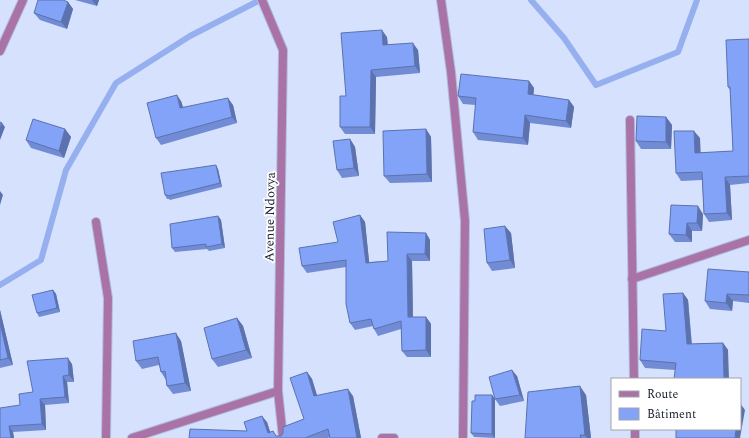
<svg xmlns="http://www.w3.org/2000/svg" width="749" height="438" viewBox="0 0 749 438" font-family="Spectral,serif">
  <rect width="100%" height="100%" fill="#d5e1fd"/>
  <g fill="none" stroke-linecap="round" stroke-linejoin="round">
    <!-- stream -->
    <g stroke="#95afef" stroke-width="6">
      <path d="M 531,0 L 564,38 L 596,85 L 678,52 L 697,0"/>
      <path d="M 0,285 L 41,260 L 66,170 L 116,83 L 190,36 L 260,0"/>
    </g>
    <defs>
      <g id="minor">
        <path d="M 262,0 L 283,50 L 278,391 L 283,438"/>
        <path d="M 441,0 L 451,72 L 465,221 L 463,438"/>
        <path d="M 0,51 L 23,0"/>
        <path d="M 630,120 L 634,379"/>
        <path d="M 96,222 L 108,298 L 106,438"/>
        <path d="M 632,279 L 749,240"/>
        <path d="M 635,429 L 635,438"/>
        <path d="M 132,438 L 278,391"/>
        <path d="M 382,438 L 394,438"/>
      </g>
    </defs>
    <!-- minor casing -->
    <use href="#minor" stroke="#b2bed7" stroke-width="10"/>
    <!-- minor -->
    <use href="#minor" stroke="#a973a8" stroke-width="8"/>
  </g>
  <!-- wall -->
  <g fill="#718cd5">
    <path d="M 75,0 L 99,0 L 97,6 Z"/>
    <path d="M 68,2 L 73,9 L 67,29 L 40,20 L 34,13 Z"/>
    <path d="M 387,37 L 388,45 L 418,50 L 420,73 L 376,77 L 375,134 L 345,134 L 340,127 L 346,96 Z"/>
    <path d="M 749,39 L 749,183 L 730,185 L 732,220 L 709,222 L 704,214 L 702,180 L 681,181 L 676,173 L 700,138 L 700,153 L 733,151 L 730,90 L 728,87 Z"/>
    <path d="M 529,81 L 534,88 L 533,95 L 569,100 L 574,107 L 571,128 L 530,123 L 528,145 L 478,140 L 473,132 L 476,105 L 463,104 L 458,96 Z"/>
    <path d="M 181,101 L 183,107 L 233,105 L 237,123 L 161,145 L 156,138 Z"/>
    <path d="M 666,117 L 672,125 L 671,149 L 641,149 L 636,141 Z"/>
    <path d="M 65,129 L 71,137 L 64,158 L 31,148 L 26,140 Z"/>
    <path d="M 426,129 L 431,137 L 432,182 L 390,183 L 384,176 Z"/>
    <path d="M 350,139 L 355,147 L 359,176 L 342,178 L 337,170 Z"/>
    <path d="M 218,169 L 222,187 L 170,200 L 169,199 L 167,199 L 165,195 Z"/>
    <path d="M 703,214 L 702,231 L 692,231 L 692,242 L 675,242 L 669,234 Z"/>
    <path d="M 360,215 L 365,222 L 369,262 L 388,261 L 426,233 L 430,240 L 430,261 L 412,261 L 413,317 L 426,317 L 431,324 L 431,357 L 407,357 L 402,351 L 401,329 L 378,336 L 374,329 L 373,326 L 355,330 L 350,323 L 346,267 L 307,273 L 302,266 L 338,242 Z"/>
    <path d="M 218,216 L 221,220 L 225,248 L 209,251 L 207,249 L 175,252 L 172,248 Z"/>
    <path d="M 511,233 L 515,268 L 492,271 L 487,263 Z"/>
    <path d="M 749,272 L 749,303 L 733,301 L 732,311 L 710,309 L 705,301 Z"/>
    <path d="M 53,290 L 56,294 L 60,312 L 39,317 L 37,313 Z"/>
    <path d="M 683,293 L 688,300 L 692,344 L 723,343 L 728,350 L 675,370 L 645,368 L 640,360 L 666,331 Z"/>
    <path d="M 0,310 L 13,365 L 0,368 Z"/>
    <path d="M 237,318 L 243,326 L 252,358 L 218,367 L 212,359 Z"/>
    <path d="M 181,341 L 191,391 L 173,394 L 167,386 L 166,380 L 161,372 L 159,365 L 142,369 L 136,361 Z"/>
    <path d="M 72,364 L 74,382 L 67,382 L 69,403 L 45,405 L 46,430 L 13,432 L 14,438 L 0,438 L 20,405 L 33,392 Z"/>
    <path d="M 307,372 L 312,379 L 317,395 L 353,396 L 361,438 L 330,438 L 330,437 L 328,438 L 189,438 L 247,431 L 267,422 L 270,432 L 273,431 L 276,436 L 281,436 L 304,419 Z"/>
    <path d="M 517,376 L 524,401 L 500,406 L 495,399 Z"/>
    <path d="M 492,395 L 495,399 L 495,438 L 474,437 L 471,433 L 475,401 Z"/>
    <path d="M 586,395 L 591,438 L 525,438 Z"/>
  </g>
  <!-- shaded-wall -->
  <g fill="#5c72ae">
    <path d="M 92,0 L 99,0 L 97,6 Z"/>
    <path d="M 68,2 L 73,9 L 67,29 L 61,22 Z"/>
    <path d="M 382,30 L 387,37 L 388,53 L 383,45 Z"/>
    <path d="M 413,43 L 418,50 L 420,73 L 415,66 Z"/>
    <path d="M 371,70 L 376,77 L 375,134 L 370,127 Z"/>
    <path d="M 529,81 L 534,88 L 533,101 L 528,94 Z"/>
    <path d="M 177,95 L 181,101 L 185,114 L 180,108 Z"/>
    <path d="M 228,98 L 233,105 L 237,123 L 232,117 Z"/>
    <path d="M 569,100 L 574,107 L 571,128 L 566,121 Z"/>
    <path d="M 525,115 L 530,123 L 528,145 L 523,138 Z"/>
    <path d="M 666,117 L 672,125 L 671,149 L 666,142 Z"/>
    <path d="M 2,123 L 5,127 L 0,140 L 0,129 Z"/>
    <path d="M 65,129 L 71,137 L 64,158 L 59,151 Z"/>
    <path d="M 426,129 L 431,137 L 432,182 L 427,174 Z"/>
    <path d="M 694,131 L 700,138 L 701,160 L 695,153 Z"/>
    <path d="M 350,139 L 355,147 L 359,176 L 354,168 Z"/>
    <path d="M 216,165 L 218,169 L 222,187 L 220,183 Z"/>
    <path d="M 725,177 L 730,185 L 732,220 L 727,213 Z"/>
    <path d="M 0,191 L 3,195 L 0,205 Z"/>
    <path d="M 698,206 L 703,214 L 702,231 L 697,223 Z"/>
    <path d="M 360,215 L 365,222 L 370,270 L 366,263 Z"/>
    <path d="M 218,216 L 221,220 L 225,248 L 222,244 Z"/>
    <path d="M 687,223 L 692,231 L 692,242 L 686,235 Z"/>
    <path d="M 505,226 L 511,233 L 515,268 L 510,260 Z"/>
    <path d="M 426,233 L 430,240 L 430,261 L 425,254 Z"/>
    <path d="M 407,254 L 412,261 L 413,324 L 408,317 Z"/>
    <path d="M 53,290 L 56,294 L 60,312 L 57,308 Z"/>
    <path d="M 683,293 L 688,300 L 692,351 L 687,344 Z"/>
    <path d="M 727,294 L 733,301 L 732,311 L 726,303 Z"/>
    <path d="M 0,310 L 13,365 L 8,358 L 0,323 Z"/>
    <path d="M 426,317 L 431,324 L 431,357 L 426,350 Z"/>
    <path d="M 237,318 L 243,326 L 252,358 L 246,350 Z"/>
    <path d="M 176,333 L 181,341 L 191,391 L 185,383 Z"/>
    <path d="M 723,343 L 728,350 L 729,379 L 724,379 Z"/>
    <path d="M 68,358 L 72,364 L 74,382 L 69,375 Z"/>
    <path d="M 512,370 L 517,376 L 524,401 L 520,395 Z"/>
    <path d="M 307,372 L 312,379 L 319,403 L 314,396 Z"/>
    <path d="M 63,376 L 67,382 L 69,403 L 65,397 Z"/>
    <path d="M 580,386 L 586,395 L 591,438 L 587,438 L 585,435 Z"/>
    <path d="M 348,389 L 353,396 L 361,438 L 357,438 Z"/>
    <path d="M 492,395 L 495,399 L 495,438 L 492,434 Z"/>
    <path d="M 40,399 L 45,405 L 46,430 L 42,424 Z"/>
    <path d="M 740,403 L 745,410 L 740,438 L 735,438 L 736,429 L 740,429 Z"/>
    <path d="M 262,416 L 267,422 L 272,438 L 268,433 Z"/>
    <path d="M 9,426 L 13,432 L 14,438 L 11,438 Z"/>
  </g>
  <!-- building -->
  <g fill="#83a3f8" stroke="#5c72ae">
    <path d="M 38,0 L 63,0 L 68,2 L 61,22 L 34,13 Z"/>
    <path d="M 382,30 L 383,45 L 413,43 L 415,66 L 371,70 L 370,127 L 340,127 L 340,96 L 346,96 L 341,33 Z"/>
    <path d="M 749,39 L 749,176 L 725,177 L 727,213 L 704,214 L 702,172 L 676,173 L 674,131 L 694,131 L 695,153 L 733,151 L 730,87 L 728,87 L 726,40 Z"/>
    <path d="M 461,74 L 529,81 L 528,94 L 569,100 L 566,121 L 525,115 L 523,138 L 473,132 L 476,98 L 458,96 Z"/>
    <path d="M 177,95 L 180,108 L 228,98 L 232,117 L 156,138 L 147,103 Z"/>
    <path d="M 637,116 L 666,117 L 666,142 L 636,141 Z"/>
    <path d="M 33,119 L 65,129 L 59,151 L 26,140 Z"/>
    <path d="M 0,122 L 2,123 L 0,129 Z"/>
    <path d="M 426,129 L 427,174 L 384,176 L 383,131 Z"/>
    <path d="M 350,139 L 354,168 L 337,170 L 333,141 Z"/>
    <path d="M 216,165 L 220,183 L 168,196 L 167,195 L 165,195 L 161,173 Z"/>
    <path d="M 671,205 L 698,206 L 697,223 L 687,223 L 686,235 L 669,234 Z"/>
    <path d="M 360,215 L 366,263 L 388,261 L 387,232 L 426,233 L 425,254 L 407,254 L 408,317 L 426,317 L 426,350 L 402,351 L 401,321 L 374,329 L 371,319 L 350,323 L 346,304 L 346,260 L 302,266 L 299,248 L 338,242 L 333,222 Z"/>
    <path d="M 218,216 L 222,244 L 206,247 L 206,244 L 172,248 L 170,224 Z"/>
    <path d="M 505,226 L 510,260 L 487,263 L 484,229 Z"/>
    <path d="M 708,269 L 749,272 L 749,295 L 727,294 L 726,303 L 705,301 Z"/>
    <path d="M 53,290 L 57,308 L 37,313 L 32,295 Z"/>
    <path d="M 683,293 L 687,344 L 723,343 L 724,379 L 674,379 L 676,363 L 640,360 L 642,329 L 666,331 L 663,294 Z"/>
    <path d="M 237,318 L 246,350 L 212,359 L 204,328 Z"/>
    <path d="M 0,323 L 8,358 L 0,360 Z"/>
    <path d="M 176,333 L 185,383 L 167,386 L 165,371 L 161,372 L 158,357 L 136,361 L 133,341 Z"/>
    <path d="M 68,358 L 69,375 L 63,376 L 65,397 L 40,399 L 42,424 L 9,426 L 11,438 L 0,438 L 0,408 L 20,405 L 19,394 L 33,392 L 27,361 Z"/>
    <path d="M 512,370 L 520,395 L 495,399 L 489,377 Z"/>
    <path d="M 307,372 L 314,396 L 348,389 L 357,438 L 330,438 L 328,429 L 305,438 L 189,438 L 190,429 L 247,431 L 244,422 L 262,416 L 268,433 L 273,431 L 276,436 L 281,436 L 283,433 L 283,427 L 304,419 L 290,378 Z"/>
    <path d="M 580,386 L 585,435 L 580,435 L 581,438 L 525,438 L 528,392 Z"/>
    <path d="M 475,395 L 492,395 L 492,434 L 471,433 L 472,401 L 475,401 Z"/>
    <path d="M 676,429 L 736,429 L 735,438 L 676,438 Z"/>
  </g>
  <g text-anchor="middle" stroke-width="3.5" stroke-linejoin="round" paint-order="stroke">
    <!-- street labels -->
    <g font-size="13" fill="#151c2c" stroke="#fff">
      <text transform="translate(269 217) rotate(-89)" y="5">Avenue Ndovya</text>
    </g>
  </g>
  <!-- legend -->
  <rect x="611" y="378" width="130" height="52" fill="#ffffff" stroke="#a1a4ab"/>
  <rect x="619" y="391" width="20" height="6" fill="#a973a8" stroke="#a1a4ab"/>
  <text x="647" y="398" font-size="12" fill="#151c2c">Route</text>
  <rect x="619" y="408" width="20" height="12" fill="#83a3f8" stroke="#a1a4ab"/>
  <text x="647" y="418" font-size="12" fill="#151c2c">Bâtiment</text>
</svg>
